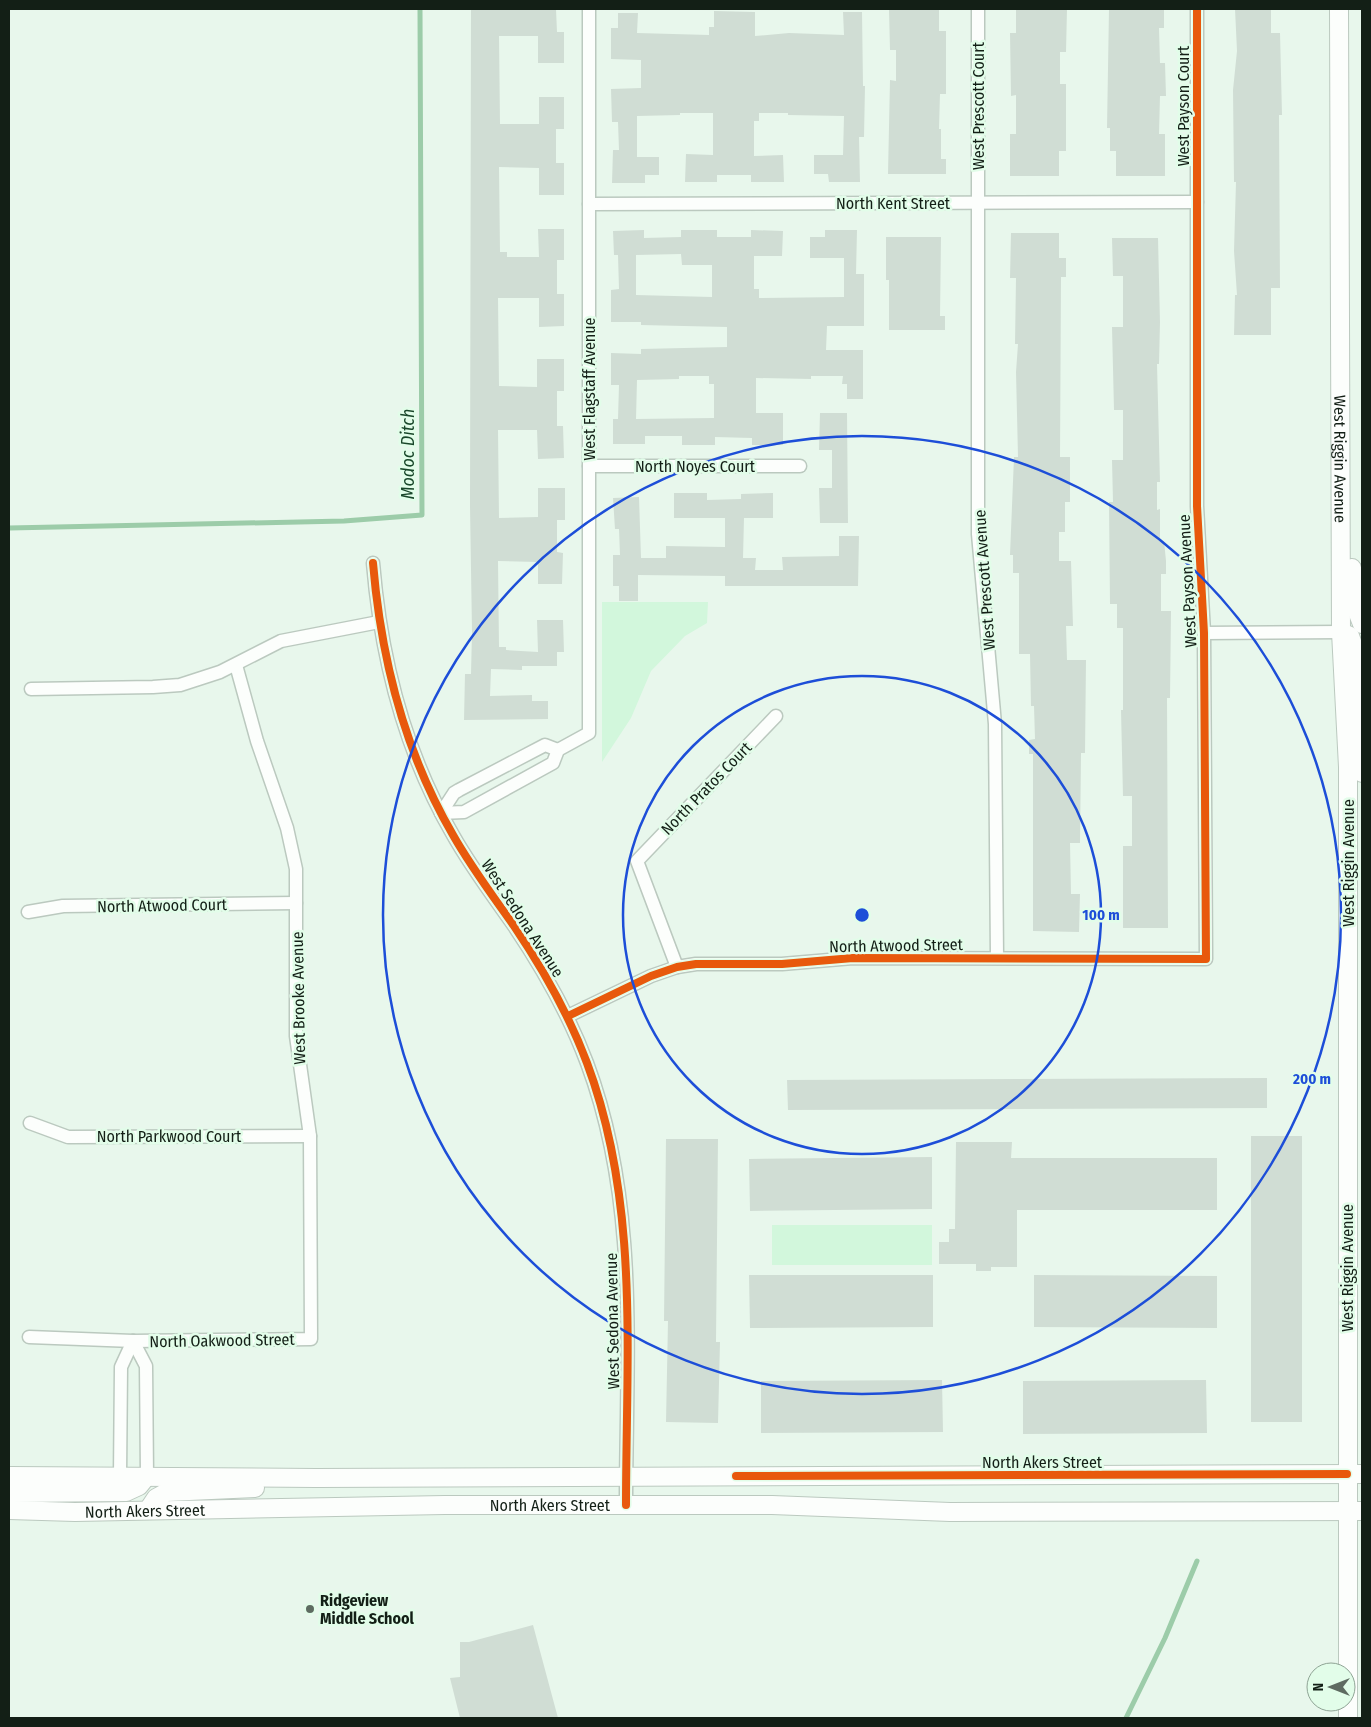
<svg xmlns="http://www.w3.org/2000/svg" width="1371" height="1727" viewBox="0 0 1371 1727" font-family="'Fira Sans Condensed',sans-serif">
  <rect width="100%" height="100%" fill="#e8f7ec"/>
  <!-- green -->
  <g fill="#d2f7dc">
    <path d="M 602,602 L 708,602 L 707,623 L 685,636 L 651,671 L 631,718 L 602,762 Z"/>
    <rect x="772" y="1225" width="160" height="40"/>
  </g>
  <g fill="none" stroke-linecap="round" stroke-linejoin="round">
    <!-- stream -->
    <g stroke="#9ccca9" stroke-width="5">
      <path d="M 9,528 L 344,521 L 422,515 L 420,9"/>
      <path d="M 1126,1718 L 1165,1638 L 1197,1561"/>
    </g>
  </g>
  <!-- building -->
  <g fill="#d0ddd4" fill-rule="evenodd">
    <path d="M 471,9 L 556,9 L 557,32 L 564,32 L 564,63 L 538,63 L 538,36 L 499,36 L 500,124 L 539,124 L 539,97 L 564,97 L 564,129 L 556,129 L 556,163 L 564,163 L 564,195 L 539,195 L 539,168 L 499,167 L 500,252 L 507,252 L 507,257 L 539,257 L 538,229 L 564,229 L 564,260 L 557,260 L 557,294 L 564,294 L 564,326 L 539,327 L 539,298 L 498,298 L 499,386 L 537,387 L 537,359 L 564,359 L 564,391 L 557,391 L 557,426 L 563,426 L 564,458 L 538,459 L 537,430 L 498,430 L 499,518 L 538,517 L 538,488 L 565,488 L 565,520 L 557,520 L 557,552 L 563,553 L 562,584 L 538,584 L 538,562 L 498,561 L 499,647 L 506,647 L 506,650 L 538,652 L 537,620 L 563,620 L 564,652 L 557,652 L 557,666 L 522,666 L 522,670 L 491,669 L 490,696 L 532,695 L 532,701 L 548,701 L 548,719 L 464,720 L 465,674 L 471,674 L 472,632 L 470,506 Z"/>
    <path d="M 889,9 L 939,9 L 939,31 L 946,31 L 946,94 L 940,94 L 939,129 L 941,129 L 941,159 L 946,159 L 946,174 L 888,174 L 890,80 L 896,81 L 896,50 L 890,50 Z"/>
    <path d="M 1016,9 L 1067,9 L 1066,52 L 1060,52 L 1060,84 L 1066,84 L 1066,151 L 1059,151 L 1059,176 L 1010,176 L 1010,134 L 1016,134 L 1016,95 L 1011,96 L 1010,33 L 1016,33 Z"/>
    <path d="M 1109,9 L 1164,9 L 1164,28 L 1159,28 L 1160,63 L 1165,63 L 1166,96 L 1160,96 L 1159,134 L 1165,134 L 1165,176 L 1116,176 L 1116,151 L 1110,151 L 1110,128 L 1107,128 Z"/>
    <path d="M 1235,9 L 1271,9 L 1271,33 L 1280,33 L 1282,115 L 1279,115 L 1280,288 L 1271,288 L 1271,335 L 1234,335 L 1235,295 L 1237,295 L 1234,251 L 1236,182 L 1234,182 L 1233,90 L 1237,51 Z"/>
    <path d="M 714,11 L 755,12 L 755,36 L 789,33 L 844,35 L 843,12 L 862,12 L 863,86 L 865,86 L 864,137 L 859,137 L 860,182 L 829,182 L 828,174 L 814,174 L 814,155 L 843,155 L 844,116 L 788,115 L 788,113 L 759,113 L 759,121 L 754,121 L 754,156 L 783,155 L 784,182 L 751,182 L 751,175 L 717,175 L 717,182 L 685,182 L 686,154 L 713,155 L 713,113 L 680,113 L 680,115 L 637,116 L 637,157 L 659,157 L 659,175 L 645,175 L 645,183 L 612,183 L 613,150 L 619,150 L 618,122 L 612,122 L 611,89 L 641,88 L 641,60 L 611,59 L 611,28 L 618,28 L 618,13 L 638,13 L 637,33 L 709,35 L 709,27 L 714,27 Z"/>
    <path d="M 644,230 L 644,238 L 681,237 L 681,230 L 717,230 L 717,237 L 751,237 L 751,230 L 783,231 L 782,256 L 754,256 L 754,289 L 759,289 L 759,298 L 844,297 L 844,258 L 810,258 L 810,237 L 825,237 L 825,230 L 857,230 L 856,274 L 864,274 L 864,326 L 827,326 L 826,350 L 863,350 L 863,399 L 847,399 L 847,384 L 842,384 L 843,376 L 811,376 L 811,379 L 756,378 L 756,413 L 783,413 L 783,445 L 752,445 L 752,438 L 715,437 L 715,445 L 682,445 L 682,436 L 645,436 L 645,444 L 613,444 L 613,419 L 618,419 L 619,385 L 611,385 L 611,353 L 641,354 L 641,349 L 727,347 L 727,327 L 641,325 L 641,322 L 611,322 L 611,290 L 619,289 L 618,255 L 614,255 L 613,231 ZM 681,254 L 682,265 L 712,265 L 712,297 L 636,295 L 636,255 ZM 679,376 L 709,376 L 709,384 L 714,384 L 714,418 L 636,419 L 637,380 L 679,379 Z"/>
    <path d="M 1011,233 L 1059,233 L 1059,258 L 1066,258 L 1066,277 L 1061,277 L 1060,457 L 1070,457 L 1070,502 L 1065,502 L 1065,532 L 1059,532 L 1059,561 L 1071,561 L 1073,626 L 1066,626 L 1067,660 L 1086,660 L 1085,753 L 1081,753 L 1080,843 L 1070,843 L 1071,894 L 1080,894 L 1079,932 L 1033,931 L 1033,754 L 1029,754 L 1029,740 L 1035,739 L 1034,706 L 1031,706 L 1030,654 L 1019,654 L 1019,573 L 1013,573 L 1013,555 L 1010,555 L 1014,457 L 1018,457 L 1016,372 L 1018,344 L 1015,344 L 1016,278 L 1010,278 Z"/>
    <path d="M 886,237 L 941,237 L 940,316 L 945,316 L 945,330 L 889,330 L 889,280 L 886,280 Z"/>
    <path d="M 1112,238 L 1158,238 L 1160,322 L 1159,364 L 1157,364 L 1160,482 L 1157,482 L 1157,510 L 1160,509 L 1160,541 L 1164,541 L 1166,561 L 1166,574 L 1161,574 L 1161,611 L 1171,611 L 1170,698 L 1167,698 L 1168,928 L 1123,928 L 1123,846 L 1132,846 L 1132,796 L 1123,796 L 1121,710 L 1123,710 L 1123,628 L 1117,628 L 1117,604 L 1110,604 L 1109,502 L 1113,502 L 1112,460 L 1123,460 L 1123,410 L 1114,410 L 1112,327 L 1123,327 L 1123,276 L 1113,276 Z"/>
    <path d="M 820,413 L 847,413 L 848,523 L 820,523 L 819,488 L 832,488 L 832,450 L 819,450 Z"/>
    <path d="M 674,493 L 707,493 L 707,500 L 741,499 L 741,494 L 773,493 L 773,518 L 744,518 L 743,558 L 756,558 L 755,570 L 783,570 L 782,557 L 839,556 L 839,536 L 859,536 L 858,586 L 725,586 L 725,576 L 638,575 L 638,601 L 619,601 L 619,586 L 613,586 L 613,555 L 620,555 L 619,529 L 615,529 L 613,498 L 639,497 L 641,558 L 666,558 L 666,546 L 725,547 L 725,518 L 674,518 Z"/>
    <path d="M 1267,1078 L 1267,1108 L 788,1110 L 787,1080 Z"/>
    <rect x="1251" y="1136" width="51" height="286"/>
    <path d="M 666,1139 L 718,1139 L 716,1342 L 720,1342 L 718,1423 L 666,1422 L 668,1321 L 664,1321 Z"/>
    <path d="M 956,1142 L 1012,1142 L 1011,1158 L 1217,1158 L 1217,1210 L 1017,1210 L 1017,1267 L 991,1267 L 991,1271 L 976,1271 L 976,1264 L 939,1264 L 939,1242 L 949,1242 L 949,1229 L 955,1229 Z"/>
    <path d="M 932,1157 L 932,1209 L 750,1211 L 749,1159 Z"/>
    <path d="M 749,1275 L 933,1275 L 933,1327 L 750,1328 Z"/>
    <path d="M 1034,1275 L 1217,1276 L 1217,1328 L 1034,1327 Z"/>
    <path d="M 942,1380 L 943,1432 L 761,1433 L 761,1381 Z"/>
    <path d="M 1206,1380 L 1207,1433 L 1023,1434 L 1023,1381 Z"/>
    <path d="M 533,1625 L 558,1718 L 460,1718 L 450,1678 L 460,1677 L 460,1642 L 469,1642 Z"/>
  </g>
  <g fill="none" stroke-linecap="round" stroke-linejoin="round">
    <defs>
      <g id="street">
        <path d="M 978,9 L 978,534 L 995,724 L 997,958"/>
        <path d="M 589,204 L 1197,202"/>
        <path d="M 589,466 L 800,466"/>
        <path d="M 373,563 C 381,659 404,751 453,835 C 471,867 493,896 514,926 C 543,969 569,1015 587,1063 C 640,1204 626,1357 626,1505"/>
        <path d="M 1204,633 L 1341,632"/>
        <path d="M 31,689 L 153,687 L 180,685 L 220,672 L 281,641 L 379,622"/>
        <path d="M 441,813 L 464,812 L 553,763 L 558,750 L 589,733 L 589,9"/>
        <path d="M 441,813 L 454,793 L 459,790 L 545,745 L 558,750"/>
        <path d="M 28,912 L 63,906 L 296,903"/>
        <path d="M 677,967 L 637,861 L 776,716"/>
        <path d="M 568,1016 L 651,976 L 677,967 L 696,964 L 782,964 L 853,958 L 1206,959 L 1204,633 L 1197,506 L 1197,9"/>
        <path d="M 30,1123 L 68,1137 L 310,1136"/>
        <path d="M 29,1337 L 133,1341 L 311,1339 L 310,1136 L 296,1036 L 296,869 L 287,828 L 257,741 L 236,665"/>
        <path d="M 133,1341 L 146,1366 L 147,1476"/>
        <path d="M 120,1476 L 121,1367 L 133,1341"/>
      </g>
      <g id="secondary">
        <path id="s1" d="M 1339,9 L 1341,632 L 1348,767 L 1348,1718"/>
        <path d="M 1352,568 L 1355,606 L 1362,624"/>
        <path d="M 1341,632 L 1350,636 C 1366,674 1361,731 1362,773"/>
        <path d="M 9,1476 L 316,1478 L 1362,1474"/>
        <path d="M 9,1493 L 126,1492 L 139,1486 L 147,1476"/>
        <path id="s2" d="M 9,1510 L 75,1512 L 445,1505 L 772,1505 L 950,1512 L 1362,1511"/>
        <path d="M 148,1510 L 156,1498 L 167,1492 L 255,1488"/>
      </g>
    </defs>
    <!-- street casing -->
    <use href="#street" stroke="#bbc9bf" stroke-width="15"/>
    <!-- secondary casing -->
    <use href="#secondary" stroke="#bbc9bf" stroke-width="20"/>
    <!-- street -->
    <use href="#street" stroke="#fcfefc" stroke-width="12"/>
    <!-- secondary -->
    <use href="#secondary" stroke="#fcfefc" stroke-width="18"/>
    <defs>
      <g id="cycleway">
        <path d="M 373,563 C 381,659 404,751 453,835 C 471,867 493,896 514,926 C 543,969 569,1015 587,1063 C 640,1204 626,1357 626,1505"/>
        <path d="M 568,1016 L 651,976 L 677,967 L 696,964 L 782,964 L 853,958 L 1206,959 L 1204,633 L 1197,506 L 1197,9"/>
        <path d="M 736,1476 L 1347,1474"/>
      </g>
    </defs>
    <!-- cycleway casing -->
    <use href="#cycleway" stroke="#e2fde9" stroke-width="11"/>
    <!-- cycleway -->
    <use href="#cycleway" stroke="#e8590c" stroke-width="8"/>
  </g>
  <!-- distance rings -->
  <g fill="none" stroke="#1d4ed8" stroke-width="2.5">
    <circle cx="862" cy="915" r="239"/>
    <circle cx="862" cy="915" r="479"/>
  </g>
  <!-- markers -->
  <circle fill="#5e6b61" stroke="#e2fde9" stroke-width="2" cx="310" cy="1609" r="5"/>
  <g text-anchor="middle" stroke-width="5" stroke-linejoin="round" paint-order="stroke">
    <!-- street labels -->
    <g font-size="16" fill="#131f16" stroke="#e2fde9">
      <text transform="translate(978 106) rotate(-90)" y="6">West Prescott Court</text>
      <text transform="translate(1183 106) rotate(-90)" y="6">West Payson Court</text>
      <text x="893" y="209">North Kent Street</text>
      <text transform="translate(589 389) rotate(-90)" y="6">West Flagstaff Avenue</text>
      <text dy="6" stroke="none"><textPath href="#s1" startOffset="450">West Riggin Avenue</textPath></text>
      <text x="695" y="472">North Noyes Court</text>
      <text transform="translate(984 580) rotate(-94)" y="6">West Prescott Avenue</text>
      <text transform="translate(1187 581) rotate(-93)" y="6">West Payson Avenue</text>
      <text transform="translate(706 788) rotate(-46)" y="6">North Pratos Court</text>
      <text transform="translate(1348 863) rotate(-90)" y="6">West Riggin Avenue</text>
      <text transform="translate(162 905) rotate(-1)" y="6">North Atwood Court</text>
      <text transform="translate(523 918) rotate(57)" y="6">West Sedona Avenue</text>
      <text transform="translate(896 945) rotate(-1)" y="6">North Atwood Street</text>
      <text transform="translate(298 998) rotate(-91)" y="6">West Brooke Avenue</text>
      <text x="169" y="1142">North Parkwood Court</text>
      <text transform="translate(1347 1268) rotate(-90)" y="6">West Riggin Avenue</text>
      <text transform="translate(612 1321) rotate(-91)" y="6">West Sedona Avenue</text>
      <text transform="translate(222 1340) rotate(-1)" y="6">North Oakwood Street</text>
      <text x="1042" y="1468">North Akers Street</text>
      <text dy="6" stroke="none"><textPath href="#s2" startOffset="541">North Akers Street</textPath></text>
      <text dy="6" stroke="none"><textPath href="#s2" startOffset="136">North Akers Street</textPath></text>
    </g>
    <!-- poi labels -->
    <g font-size="16" font-weight="bold" fill="#131f16" stroke="#e2fde9" text-anchor="start">
      <text x="320" y="1606">Ridgeview<tspan x="320" dy="18">Middle School</tspan></text>
    </g>
    <!-- water labels -->
    <g font-size="18" font-style="italic" fill="#19472a" stroke="#e2fde9">
      <text transform="translate(408 454) rotate(-90)" y="6">Modoc Ditch</text>
    </g>
  </g>
  <circle cx="862" cy="915" r="8" fill="#1d4ed8" stroke="#e2fde9" stroke-width="2.5"/>
  <g font-size="15" text-anchor="middle" font-weight="bold" fill="#1d4ed8" stroke="#e2fde9" stroke-width="5" stroke-linejoin="round" paint-order="stroke">
    <text x="1101" y="920">100 m</text>
    <text x="1312" y="1084">200 m</text>
  </g>
  <!-- border -->
  <rect width="1371" height="1727" fill="none" stroke="#131f16" stroke-width="20"/>
  <!-- north arrow -->
  <g transform="translate(1331 1687) rotate(270)"><circle r="24" fill="#e2fde9" stroke="#8fa495"/>
  <path d="M0-4L9 19L0 12L-9 19Z" fill="#5e6b61"/>
  <text y="-8" font-size="14" font-weight="bold" text-anchor="middle" fill="#131f16">N</text>
  </g>
</svg>
